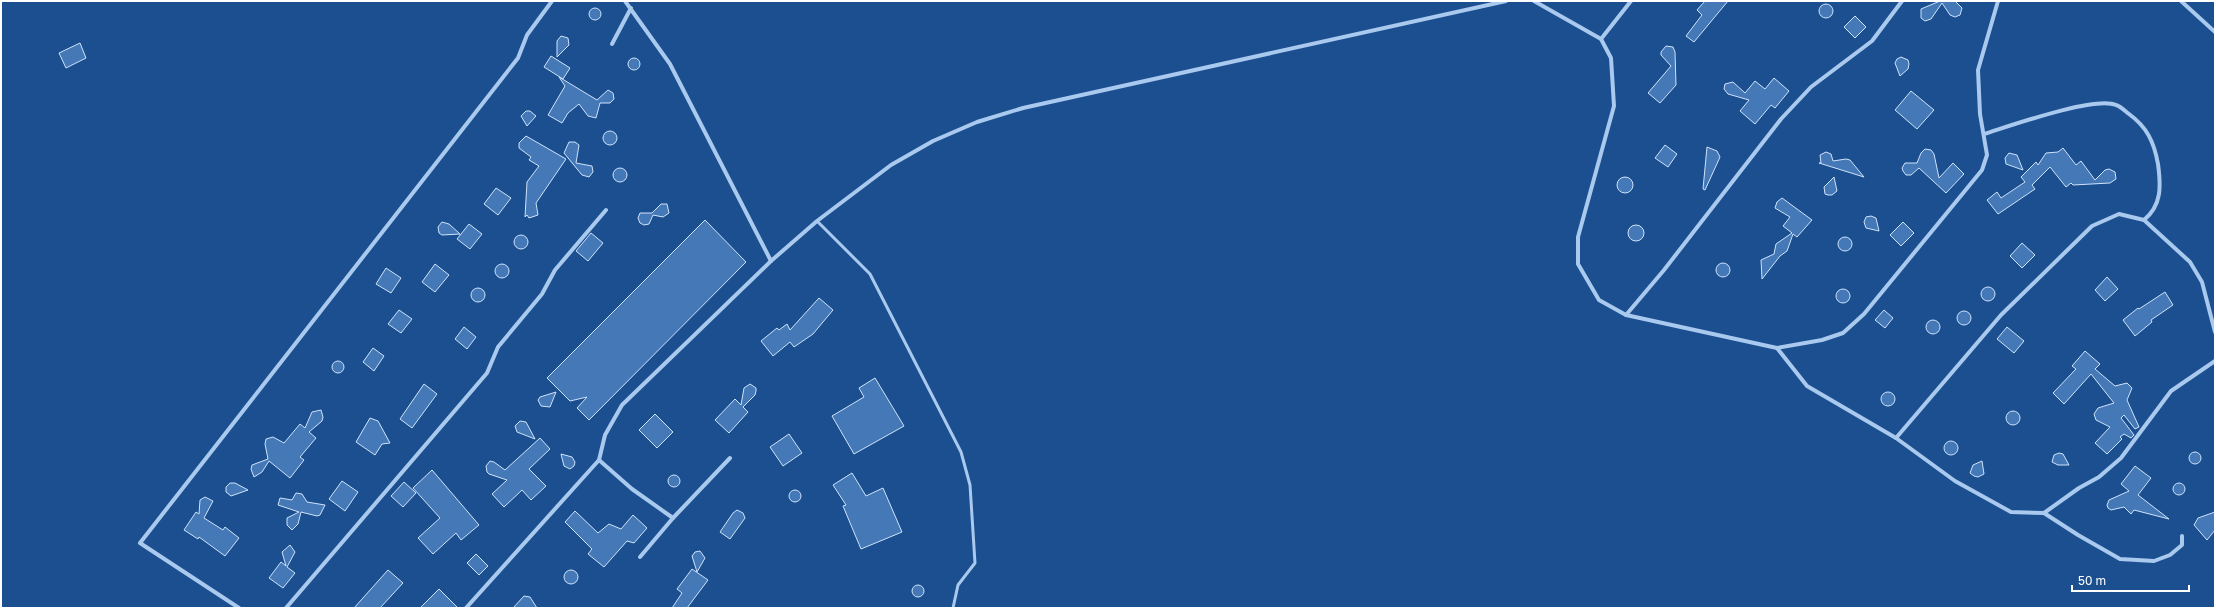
<svg xmlns="http://www.w3.org/2000/svg" width="2216" height="609" viewBox="0 0 2216 609" font-family="'Golos Text',sans-serif">
  <rect width="100%" height="100%" fill="#1b4f8f"/>
  <!-- building -->
  <g fill="#4478b7" stroke="#cfe3fa">
    <path d="M 1705,1 L 1728,1 L 1694,42 L 1686,36 L 1702,15 L 1697,10 Z"/>
    <path d="M 1940,1 L 1955,1 L 1962,8 L 1960,15 L 1955,17 L 1950,15 L 1942,3 L 1931,19 L 1925,21 L 1921,18 L 1921,9 Z"/>
    <circle cx="1826" cy="11" r="7"/>
    <circle cx="595" cy="14" r="6"/>
    <path d="M 1855,16 L 1866,27 L 1855,38 L 1844,27 Z"/>
    <path d="M 561,36 L 568,38 L 569,45 L 557,57 L 557,41 Z"/>
    <path d="M 80,43 L 86,58 L 66,68 L 59,53 Z"/>
    <path d="M 1666,46 L 1673,47 L 1675,52 L 1676,85 L 1660,103 L 1648,93 L 1671,66 L 1661,55 L 1661,52 Z"/>
    <path d="M 551,56 L 570,68 L 563,79 L 544,67 Z"/>
    <path d="M 1901,57 L 1908,60 L 1909,64 L 1908,69 L 1900,76 L 1895,63 L 1897,59 Z"/>
    <circle cx="634" cy="64" r="6"/>
    <path d="M 559,77 L 597,100 L 608,90 L 613,93 L 614,99 L 610,103 L 600,103 L 596,118 L 588,116 L 579,104 L 568,113 L 562,123 L 548,115 L 565,86 Z"/>
    <path d="M 1774,78 L 1789,91 L 1775,108 L 1771,105 L 1755,124 L 1740,111 L 1749,100 L 1728,94 L 1724,89 L 1725,84 L 1733,82 L 1745,93 L 1755,81 L 1765,89 Z"/>
    <path d="M 1911,91 L 1934,110 L 1917,129 L 1895,110 Z"/>
    <path d="M 526,111 L 530,111 L 536,116 L 527,126 L 521,116 Z"/>
    <circle cx="610" cy="138" r="7"/>
    <path d="M 526,136 L 566,159 L 536,203 L 538,215 L 529,218 L 527,215 L 525,217 L 527,182 L 539,166 L 529,160 L 531,157 L 519,148 L 519,143 Z"/>
    <path d="M 569,142 L 575,142 L 579,145 L 576,163 L 592,166 L 593,172 L 589,177 L 582,175 L 564,153 Z"/>
    <path d="M 1665,145 L 1677,154 L 1668,167 L 1655,158 Z"/>
    <path d="M 1707,147 L 1717,151 L 1720,157 L 1705,190 L 1703,189 Z"/>
    <path d="M 2063,148 L 2076,165 L 2081,161 L 2095,180 L 2105,170 L 2109,169 L 2115,172 L 2116,179 L 2110,183 L 2073,185 L 2071,183 L 2066,187 L 2050,167 L 2032,185 L 2035,189 L 1998,214 L 1987,200 L 1997,192 L 2001,198 L 2025,182 L 2021,177 L 2036,162 L 2038,165 L 2046,153 L 2058,152 Z"/>
    <path d="M 1925,149 L 1931,150 L 1934,154 L 1939,178 L 1953,163 L 1964,174 L 1946,193 L 1919,168 L 1911,175 L 1906,175 L 1903,171 L 1902,168 L 1905,163 L 1917,163 L 1921,153 Z"/>
    <path d="M 1826,152 L 1831,154 L 1833,161 L 1846,159 L 1850,160 L 1864,177 L 1819,163 L 1821,163 L 1820,155 Z"/>
    <path d="M 2009,153 L 2017,155 L 2023,170 L 2006,164 L 2005,158 Z"/>
    <circle cx="620" cy="175" r="7"/>
    <path d="M 1834,177 L 1837,191 L 1832,195 L 1828,195 L 1825,194 L 1824,187 Z"/>
    <circle cx="1625" cy="185" r="8"/>
    <path d="M 496,188 L 511,198 L 498,215 L 484,204 Z"/>
    <path d="M 1782,198 L 1812,220 L 1797,237 L 1793,234 L 1787,251 L 1780,256 L 1762,279 L 1761,260 L 1774,254 L 1776,244 L 1792,233 L 1783,226 L 1790,217 L 1775,208 L 1777,202 Z"/>
    <path d="M 661,204 L 667,204 L 669,213 L 663,217 L 653,215 L 649,224 L 644,225 L 640,223 L 638,218 L 640,213 L 652,213 Z"/>
    <path d="M 1871,216 L 1876,218 L 1879,231 L 1866,228 L 1864,222 L 1866,217 Z"/>
    <path d="M 705,220 L 746,262 L 589,420 L 577,408 L 587,397 L 570,401 L 547,378 Z"/>
    <path d="M 442,222 L 449,224 L 460,234 L 442,235 L 439,233 L 438,227 Z"/>
    <path d="M 1903,222 L 1914,233 L 1901,246 L 1890,235 Z"/>
    <path d="M 469,224 L 482,234 L 470,249 L 457,239 Z"/>
    <circle cx="1636" cy="233" r="8"/>
    <path d="M 591,233 L 603,243 L 588,261 L 576,251 Z"/>
    <circle cx="521" cy="242" r="7"/>
    <circle cx="1845" cy="244" r="7"/>
    <path d="M 2022,243 L 2035,255 L 2022,268 L 2010,256 Z"/>
    <circle cx="1723" cy="270" r="7"/>
    <path d="M 435,264 L 449,275 L 435,292 L 422,282 Z"/>
    <circle cx="502" cy="271" r="7"/>
    <path d="M 386,268 L 401,278 L 391,293 L 376,284 Z"/>
    <path d="M 2107,277 L 2118,289 L 2105,301 L 2095,290 Z"/>
    <circle cx="1988" cy="294" r="7"/>
    <circle cx="478" cy="295" r="7"/>
    <circle cx="1843" cy="296" r="7"/>
    <path d="M 2165,292 L 2173,305 L 2151,320 L 2152,322 L 2135,336 L 2123,320 L 2138,308 L 2139,309 Z"/>
    <path d="M 819,298 L 833,310 L 813,334 L 794,347 L 790,342 L 773,356 L 761,341 L 777,328 L 779,330 L 787,324 L 790,330 Z"/>
    <path d="M 399,310 L 412,319 L 401,333 L 388,324 Z"/>
    <path d="M 1884,310 L 1893,318 L 1885,328 L 1875,320 Z"/>
    <circle cx="1964" cy="318" r="7"/>
    <circle cx="1933" cy="327" r="7"/>
    <path d="M 464,327 L 476,337 L 467,349 L 455,339 Z"/>
    <path d="M 2007,327 L 2024,341 L 2014,353 L 1997,339 Z"/>
    <path d="M 373,348 L 384,356 L 374,371 L 363,362 Z"/>
    <path d="M 2085,351 L 2100,364 L 2095,369 L 2115,386 L 2127,383 L 2132,388 L 2127,400 L 2139,427 L 2135,429 L 2124,415 L 2121,418 L 2134,435 L 2131,438 L 2124,434 L 2120,437 L 2122,439 L 2107,454 L 2095,443 L 2110,427 L 2096,420 L 2094,414 L 2098,408 L 2114,403 L 2091,374 L 2064,404 L 2053,393 L 2076,369 L 2072,366 Z"/>
    <circle cx="338" cy="367" r="6"/>
    <path d="M 875,378 L 904,426 L 854,454 L 832,416 L 864,397 L 859,388 Z"/>
    <path d="M 424,384 L 437,394 L 412,428 L 400,419 Z"/>
    <path d="M 750,384 L 756,388 L 756,391 L 755,395 L 743,407 L 748,412 L 729,433 L 715,420 L 735,399 L 741,405 L 744,388 Z"/>
    <path d="M 556,392 L 550,407 L 541,406 L 538,400 L 540,397 Z"/>
    <circle cx="1888" cy="399" r="7"/>
    <path d="M 321,410 L 323,417 L 322,421 L 309,432 L 316,438 L 300,457 L 304,460 L 290,478 L 269,461 L 262,472 L 254,477 L 251,469 L 252,465 L 268,459 L 265,444 L 266,439 L 273,437 L 284,443 L 300,424 L 305,428 L 312,412 Z"/>
    <circle cx="2013" cy="418" r="7"/>
    <path d="M 655,414 L 673,432 L 657,448 L 639,430 Z"/>
    <path d="M 370,418 L 378,421 L 390,443 L 382,444 L 375,455 L 356,442 Z"/>
    <path d="M 520,421 L 526,422 L 535,439 L 517,432 L 515,426 Z"/>
    <path d="M 789,434 L 802,453 L 783,466 L 770,447 Z"/>
    <path d="M 540,438 L 550,449 L 529,469 L 546,486 L 531,500 L 522,490 L 504,507 L 492,494 L 507,480 L 489,474 L 487,472 L 486,466 L 490,461 L 494,462 L 505,470 Z"/>
    <circle cx="1951" cy="448" r="7"/>
    <circle cx="2195" cy="458" r="6"/>
    <path d="M 2059,453 L 2063,454 L 2069,465 L 2058,465 L 2052,462 L 2054,455 Z"/>
    <path d="M 561,454 L 572,457 L 575,462 L 574,466 L 570,469 L 564,466 Z"/>
    <path d="M 1982,461 L 1984,474 L 1978,477 L 1974,476 L 1970,473 L 1973,465 Z"/>
    <path d="M 2135,466 L 2151,478 L 2138,495 L 2169,519 L 2134,510 L 2131,514 L 2124,507 L 2111,510 L 2108,508 L 2107,505 L 2109,500 L 2129,491 L 2121,484 Z"/>
    <path d="M 432,470 L 479,525 L 461,540 L 456,533 L 433,554 L 418,538 L 440,518 L 413,488 Z"/>
    <path d="M 852,473 L 866,496 L 883,488 L 902,532 L 861,549 L 843,506 L 846,505 L 833,485 Z"/>
    <circle cx="674" cy="481" r="6"/>
    <path d="M 342,481 L 358,492 L 345,511 L 329,499 Z"/>
    <path d="M 404,482 L 416,493 L 403,507 L 391,496 Z"/>
    <circle cx="2179" cy="489" r="6"/>
    <path d="M 230,483 L 235,483 L 248,490 L 231,496 L 226,492 L 226,487 Z"/>
    <circle cx="795" cy="496" r="6"/>
    <path d="M 296,493 L 302,494 L 307,502 L 325,505 L 320,515 L 317,516 L 301,512 L 298,524 L 292,530 L 287,525 L 287,518 L 299,512 L 278,505 L 280,498 L 292,500 Z"/>
    <path d="M 205,497 L 213,501 L 204,518 L 223,530 L 225,527 L 239,538 L 225,556 L 199,537 L 198,539 L 184,530 L 196,512 L 199,514 L 200,500 Z"/>
    <path d="M 737,510 L 743,513 L 745,518 L 730,539 L 720,532 L 733,513 Z"/>
    <path d="M 575,511 L 598,533 L 609,524 L 621,529 L 633,515 L 647,528 L 634,543 L 627,541 L 604,567 L 588,554 L 592,549 L 565,522 Z"/>
    <path d="M 2215,512 L 2215,530 L 2207,540 L 2194,525 L 2198,518 Z"/>
    <path d="M 290,545 L 295,552 L 287,567 L 295,573 L 283,588 L 269,578 L 281,562 L 286,566 L 282,552 Z"/>
    <path d="M 700,551 L 705,558 L 697,572 L 692,556 L 695,552 Z"/>
    <path d="M 476,554 L 488,566 L 479,575 L 467,563 Z"/>
    <path d="M 692,569 L 708,580 L 687,608 L 672,608 L 682,593 L 677,589 Z"/>
    <path d="M 388,570 L 403,583 L 380,608 L 354,608 Z"/>
    <circle cx="571" cy="577" r="7"/>
    <circle cx="918" cy="591" r="6"/>
    <path d="M 439,589 L 458,608 L 420,608 Z"/>
    <path d="M 524,596 L 530,597 L 537,608 L 513,608 Z"/>
  </g>
  <g fill="none" stroke-linecap="round" stroke-linejoin="round">
    <!-- service -->
    <path stroke="#a9c9ee" stroke-width="3" d="M 817,221 L 870,274 L 961,452 L 970,485 L 975,563 L 958,585 L 953,608"/>
    <!-- minor -->
    <g stroke="#a9c9ee" stroke-width="4">
      <path d="M 625,1 L 670,64 L 771,261"/>
      <path d="M 1534,1 L 1601,39 L 1611,58 L 1614,106 L 1578,237 L 1578,264 L 1599,300 L 1626,315 L 1777,348 L 1822,340 L 1843,333 L 1864,314 L 1982,170 L 1987,155 L 1980,114 L 1978,70 L 1998,1"/>
      <path d="M 2181,1 L 2215,32"/>
      <path d="M 1601,39 L 1631,1"/>
      <path d="M 612,44 L 631,8"/>
      <path d="M 1984,134 C 2010,126 2094,96 2116,105 C 2120,106 2125,111 2129,114 C 2147,127 2154,142 2158,164 C 2161,186 2162,205 2144,220"/>
      <path d="M 1626,315 L 1664,270 L 1781,119 L 1811,87 L 1872,41 L 1902,1"/>
      <path d="M 1777,348 L 1807,386 L 1896,438 L 1955,481 L 2011,512 L 2044,513 L 2078,535 L 2120,559 L 2154,561 L 2170,555 L 2182,545 L 2182,536"/>
      <path d="M 1896,438 L 2001,315 L 2092,226 L 2119,214 L 2144,220 L 2190,262 L 2202,282 L 2215,332"/>
      <path d="M 599,460 L 632,489 L 673,518"/>
      <path d="M 2044,513 L 2079,488 L 2099,477 L 2121,458 L 2171,391 L 2215,361"/>
      <path d="M 640,557 L 673,518 L 730,458"/>
      <path d="M 239,608 L 140,543 L 518,58 L 527,35 L 552,1"/>
      <path d="M 286,608 L 487,373 L 498,347 L 542,294 L 555,270 L 606,210"/>
      <path d="M 466,608 L 599,460 L 605,435 L 622,405 L 771,261 L 817,221 L 891,165 L 933,141 L 977,122 L 1023,108 L 1506,1"/>
    </g>
  </g>
  <!-- border -->
  <rect width="2216" height="609" fill="none" stroke="#ffffff" stroke-width="4"/>
  <!-- scale -->
  <path d="M2072 585v6h117v-6" fill="none" stroke="#ffffff" stroke-width="2"/>
  <text x="2078" y="585" font-size="12" fill="#ffffff" stroke="#1b4f8f" stroke-width="3" paint-order="stroke">50 m</text>
</svg>
